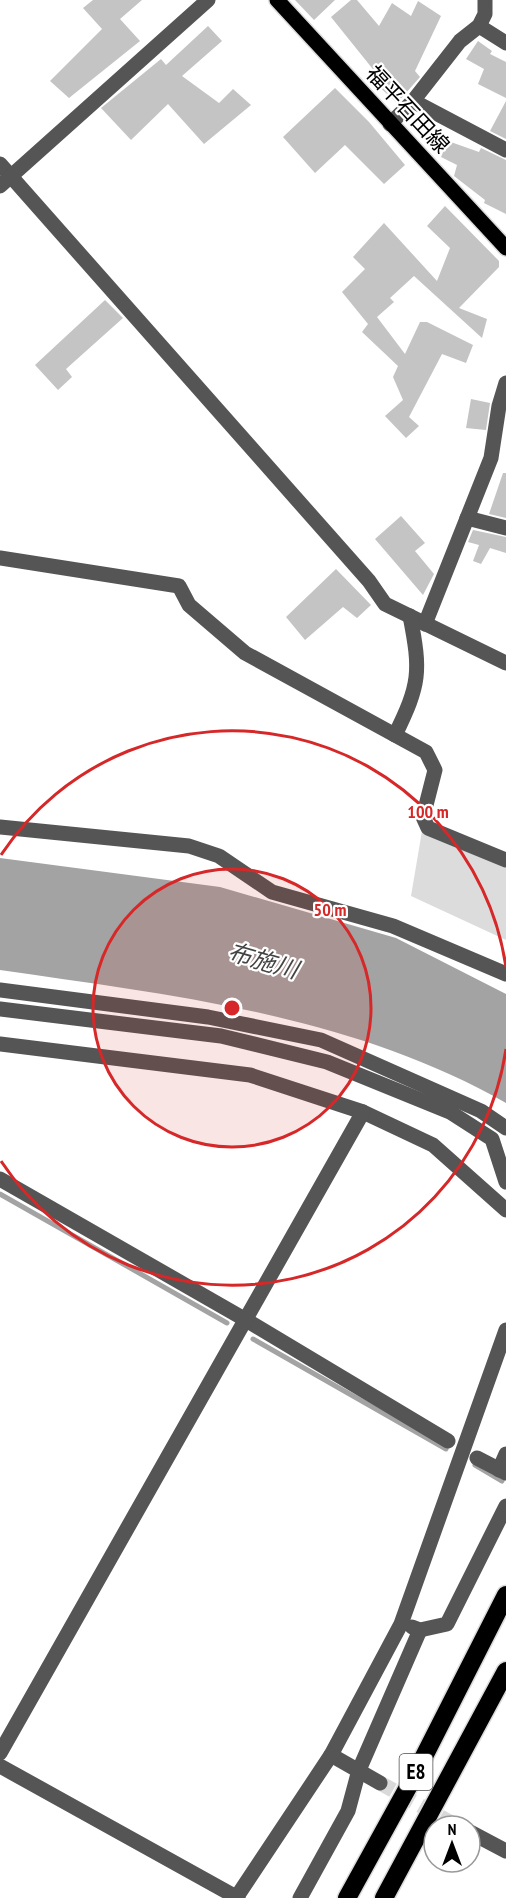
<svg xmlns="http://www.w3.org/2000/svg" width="506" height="1898" viewBox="0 0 506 1898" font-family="'PT Sans Narrow','Noto Sans JP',sans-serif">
  <rect width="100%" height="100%" fill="#fff"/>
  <!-- green -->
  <path fill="#dcdcdc" d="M 422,831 L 506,868 L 506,940 L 411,896 Z"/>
  <!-- water -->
  <path fill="#a3a3a3" d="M 0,858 L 220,887 L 396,938 L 506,994 L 506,1103 C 352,1015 172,995 0,970 Z"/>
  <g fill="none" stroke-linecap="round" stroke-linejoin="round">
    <!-- stream -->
    <g stroke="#a3a3a3" stroke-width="5">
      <path d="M 0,1194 L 227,1323"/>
      <path d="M 253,1339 L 446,1449"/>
      <path d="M 475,1465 L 502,1481"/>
    </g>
  </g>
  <!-- building -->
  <g fill="#c4c4c4">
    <path d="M 93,0 L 142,0 L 120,19 L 140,41 L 69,98 L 50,81 L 102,29 L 83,8 Z"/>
    <path d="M 295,0 L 335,0 L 314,20 Z"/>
    <path d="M 351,0 L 357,0 L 379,26 L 392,3 L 411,16 L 418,1 L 441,16 L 415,71 L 420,77 L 397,103 L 375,83 L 380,78 L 331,17 Z"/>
    <path d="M 208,26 L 222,41 L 182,76 L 219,103 L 233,89 L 251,105 L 204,144 L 168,104 L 131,140 L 101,108 L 161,59 L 166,65 Z"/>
    <path d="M 478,41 L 492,51 L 490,54 L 506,62 L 506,98 L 478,84 L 484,69 L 466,59 Z"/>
    <path d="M 335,88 L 369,122 L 405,165 L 384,184 L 345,145 L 315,173 L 283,137 Z"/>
    <path d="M 506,101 L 506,139 L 490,131 Z"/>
    <path d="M 448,141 L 479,152 L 481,148 L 506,160 L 506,214 L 484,203 L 485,200 L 454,176 L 457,165 L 441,157 Z"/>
    <path d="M 445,206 L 499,261 L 499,267 L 459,308 L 487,319 L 482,338 L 414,276 L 390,298 L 394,302 L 377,317 L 405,354 L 420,322 L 427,322 L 473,345 L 466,363 L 442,354 L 409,417 L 419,426 L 406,438 L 385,416 L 403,400 L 393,377 L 398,366 L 362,332 L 368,324 L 342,292 L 365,269 L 353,257 L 384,223 L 437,281 L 450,248 L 427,226 Z"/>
    <path d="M 105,300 L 123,318 L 66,369 L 72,377 L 58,390 L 35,365 Z"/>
    <path d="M 471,399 L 490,403 L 486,430 L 466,428 Z"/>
    <path d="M 503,473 L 506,473 L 506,518 L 489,514 Z"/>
    <path d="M 401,516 L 425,543 L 415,551 L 434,574 L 423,595 L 375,539 Z"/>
    <path d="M 473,530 L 506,537 L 506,553 L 490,548 L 481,564 L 473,561 L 479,545 L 468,542 Z"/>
    <path d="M 336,569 L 371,605 L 357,618 L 343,607 L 305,640 L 286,617 Z"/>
  </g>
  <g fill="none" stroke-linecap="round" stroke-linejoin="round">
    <!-- minor-tunnel -->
    <path stroke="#d9d9d9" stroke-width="15" stroke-dasharray="15 8" stroke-linecap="butt" d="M 380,1783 L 455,1825"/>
    <defs>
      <path id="major" d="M 277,0 L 506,248"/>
      <g id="highway">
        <path d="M 347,1898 L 412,1780 L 506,1595"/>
        <path d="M 384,1898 L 506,1671"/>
      </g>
    </defs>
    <!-- major casing -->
    <use href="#major" stroke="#dbdbdb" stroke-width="18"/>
    <!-- highway casing -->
    <use href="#highway" stroke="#dbdbdb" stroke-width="21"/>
    <!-- minor -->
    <g stroke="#555" stroke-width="15">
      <path d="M 479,26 L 506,43"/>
      <path d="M 413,101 L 506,150"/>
      <path d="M 390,124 L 413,101 L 460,41 L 479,26 L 485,14 L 485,0"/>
      <path d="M 0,164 L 369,581 L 385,604 L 506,663"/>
      <path d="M 0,186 L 208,0"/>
      <path d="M 467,518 L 506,528"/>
      <path d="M 0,558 L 179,586 L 189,605 L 245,653 L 426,752 L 435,770 L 423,817 L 428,828 L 506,860"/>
      <path d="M 425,624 L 491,458 L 499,406 L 506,383"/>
      <path d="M 395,735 C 420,684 421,672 410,616"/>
      <path d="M 0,827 L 189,846 L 219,856 L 272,892 L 393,926 L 506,974"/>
      <path d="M 0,990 L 208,1017 L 321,1040 L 481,1111 L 506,1128"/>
      <path d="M 0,1009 L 221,1036 L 327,1062 L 450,1112 L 492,1139 L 506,1182"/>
      <path d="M 0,1044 L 250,1075 L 363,1112 L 433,1145 L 506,1210"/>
      <path d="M 0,1179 L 246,1320 L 448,1441"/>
      <path d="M 477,1458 L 506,1473"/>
      <path d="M 499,1470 L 506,1454"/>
      <path d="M 412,1627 L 420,1630 L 447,1624 L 506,1506"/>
      <path d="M 0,1753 L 363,1112"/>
      <path d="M 331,1755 L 380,1783"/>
      <path d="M 0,1766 L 238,1898"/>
      <path d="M 455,1825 L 457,1826"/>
      <path d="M 470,1832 L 506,1851"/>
      <path d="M 236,1898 L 331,1755 L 401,1624 L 506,1330"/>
      <path d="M 300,1898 L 348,1811 L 359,1770 L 420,1630"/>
    </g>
    <!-- major -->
    <use href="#major" stroke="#000" stroke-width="15"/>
    <!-- highway -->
    <use href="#highway" stroke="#000" stroke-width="18"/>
  </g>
  <!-- distance rings -->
  <circle cx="232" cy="1008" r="139" fill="#d62828" fill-opacity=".12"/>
  <g fill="none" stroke="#d62828" stroke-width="3">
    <circle cx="232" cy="1008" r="139"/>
    <path d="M506 1049A277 277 0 0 1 1 1161M1 855A277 277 0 0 1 506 967"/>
  </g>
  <g text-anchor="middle" stroke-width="4.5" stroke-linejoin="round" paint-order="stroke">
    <!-- shield labels -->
    <rect fill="#fff" stroke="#4c4c4c" stroke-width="1.5" x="399.5" y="1754" width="33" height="36" rx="4.5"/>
    <g font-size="21" font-weight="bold" fill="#000">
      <text x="416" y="1779">E8</text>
    </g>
    <!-- street labels -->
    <g font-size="22" fill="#000" stroke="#fff">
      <text transform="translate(408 109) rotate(47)" y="8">福平石田線</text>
    </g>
    <!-- water labels -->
    <g font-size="24" font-style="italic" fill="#444" stroke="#fff">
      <text transform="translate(263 961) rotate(16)" y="8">布施川</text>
    </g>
  </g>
  <circle cx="232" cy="1008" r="9" fill="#d62828" stroke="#fff" stroke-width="3"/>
  <g font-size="18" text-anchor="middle" font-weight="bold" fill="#d62828" stroke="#fff" stroke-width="4.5" stroke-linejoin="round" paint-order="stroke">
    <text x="428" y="818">100 m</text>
    <text x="330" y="916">50 m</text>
  </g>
  <!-- north arrow -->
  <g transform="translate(452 1844)"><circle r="28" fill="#ffffff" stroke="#999999" stroke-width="1.5"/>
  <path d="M0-4.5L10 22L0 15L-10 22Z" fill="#000000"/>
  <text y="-9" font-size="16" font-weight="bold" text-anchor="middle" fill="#000000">N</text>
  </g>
</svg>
